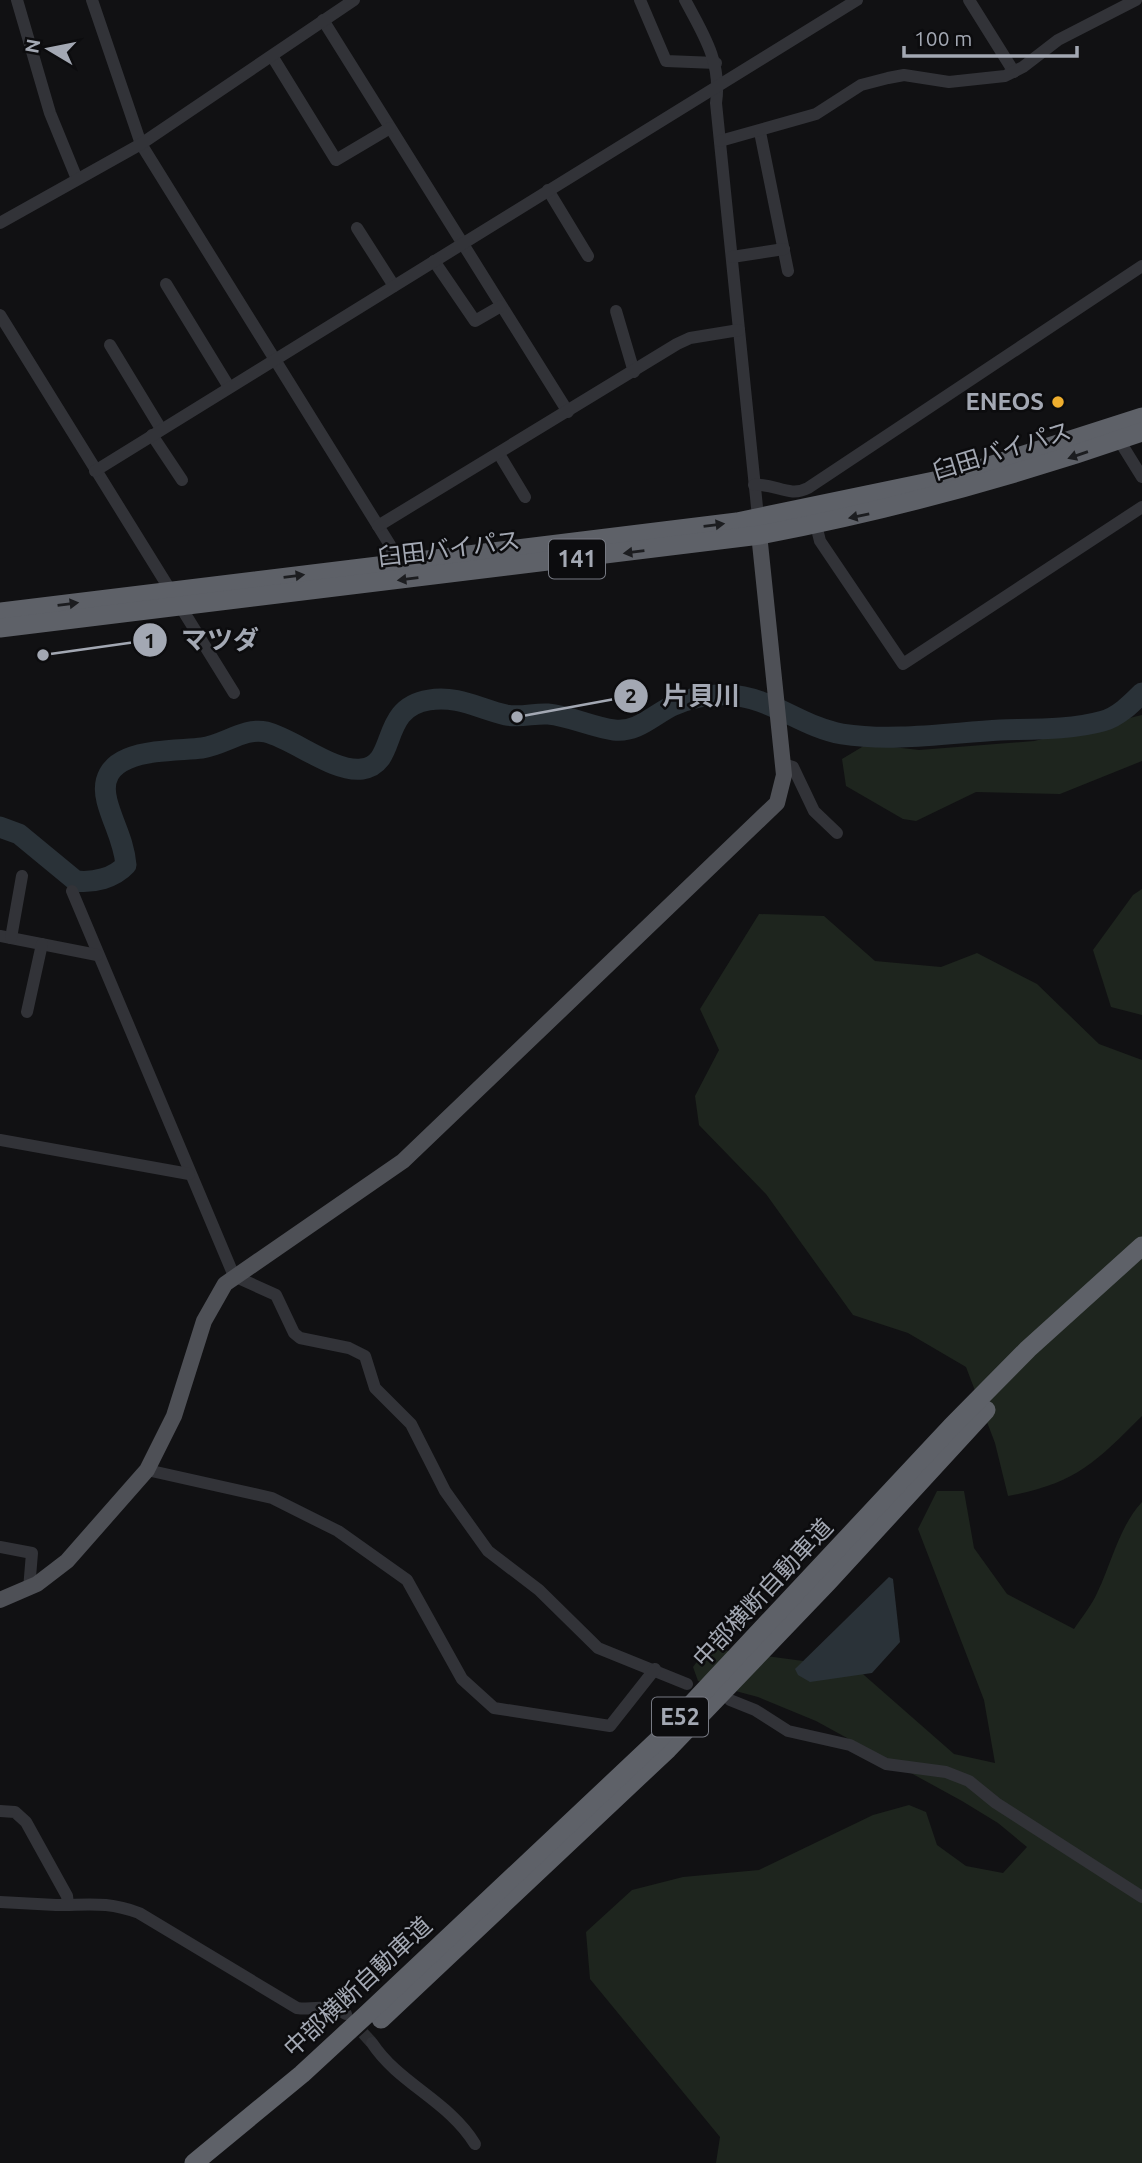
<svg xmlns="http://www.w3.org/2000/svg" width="1142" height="2163" viewBox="0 0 1142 2163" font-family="Ubuntu,'Noto Sans JP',sans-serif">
  <rect width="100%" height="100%" fill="#111113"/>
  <!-- green -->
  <g fill="#1e251e">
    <path d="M 1142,715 L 1142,761 L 1060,794 L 976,792 L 916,821 L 903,819 L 846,786 L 842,759 L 867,744 L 919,750 L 1034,741 Z"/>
    <path d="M 1142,889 L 1142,1015 L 1111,1007 L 1093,950 L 1133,895 Z"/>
    <path d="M 759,914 L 824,916 L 875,961 L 941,967 L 977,953 L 1037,984 L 1099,1044 L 1142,1060 L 1142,1416 C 1094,1464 1076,1483 1008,1496 L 995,1443 L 966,1367 L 908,1333 L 853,1315 L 766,1194 L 699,1125 L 695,1096 L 719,1050 L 700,1009 Z"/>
    <path d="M 937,1491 L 964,1491 L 974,1548 L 1007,1594 L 1074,1629 C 1082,1617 1092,1605 1098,1591 C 1112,1562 1119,1527 1142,1502 L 1142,2163 L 716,2163 L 720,2137 L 590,1979 L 586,1932 L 632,1890 L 683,1877 L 759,1870 L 873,1815 L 909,1805 L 926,1812 L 937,1845 L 966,1866 L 1003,1873 L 1027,1847 L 998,1823 L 962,1801 L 816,1721 L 758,1697 L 698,1681 L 693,1667 L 707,1648 L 856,1668 L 954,1754 L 995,1763 L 984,1700 L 918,1529 Z"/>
  </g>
  <!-- water -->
  <path fill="#2a3238" d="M 889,1577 L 893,1579 L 900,1642 L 872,1673 L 810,1682 L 798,1675 L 795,1669 Z"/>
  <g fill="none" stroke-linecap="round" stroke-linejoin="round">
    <!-- river -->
    <path stroke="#2a3238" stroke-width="21" d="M 0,827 L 19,834 L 76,881 C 94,883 114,878 126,865 C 124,841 113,824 107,801 C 93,746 171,752 202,748 C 224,745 245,727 266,732 C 294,739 334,773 362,769 C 399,764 378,708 429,700 C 457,695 480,709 506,715 C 521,718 534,713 548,714 C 570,716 592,727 614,730 C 638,733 654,714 674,705 C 691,698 709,694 727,695 C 770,696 801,727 842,734 C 893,742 948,733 1000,730 C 1033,729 1071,730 1103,721 C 1118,717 1131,704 1142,693"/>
    <!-- minor-tunnel -->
    <path stroke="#2e2f33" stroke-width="12" stroke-dasharray="12 6" stroke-linecap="butt" d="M 351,2020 L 372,2043"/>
    <!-- minor -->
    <g stroke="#323338" stroke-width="12">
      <path d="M 17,0 L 50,113 L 77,179"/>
      <path d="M 92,0 L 141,144 L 390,545 L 396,564"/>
      <path d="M 640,0 L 666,61 L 716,63"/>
      <path d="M 685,0 C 704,35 722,63 716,103 L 758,517"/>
      <path d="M 969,0 L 1014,72"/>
      <path d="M 323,20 L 568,412"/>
      <path d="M 272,56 L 336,160 L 390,128"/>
      <path d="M 760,132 L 788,271"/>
      <path d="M 720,141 L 816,114 L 861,85 L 888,78 L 904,75 L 949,82 L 1005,76 L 1023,67 L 1058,40 L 1136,0"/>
      <path d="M 548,190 L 588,256"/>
      <path d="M 0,223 L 141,144 L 354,0"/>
      <path d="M 357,228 L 394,286"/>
      <path d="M 732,257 L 784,249"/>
      <path d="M 434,261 L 475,321 L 501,306"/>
      <path d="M 166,284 L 229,387"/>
      <path d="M 616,311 L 634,372"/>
      <path d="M 0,315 L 234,693"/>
      <path d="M 110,345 L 161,429"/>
      <path d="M 152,435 L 182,480"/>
      <path d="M 1119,440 L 1142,477"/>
      <path d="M 499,454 L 525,497"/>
      <path d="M 95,471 L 857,0"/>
      <path d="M 754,485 C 775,483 789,498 808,488 L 1142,266"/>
      <path d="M 816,525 L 820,541 L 903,664 L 1142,507"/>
      <path d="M 378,526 L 677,344 L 690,338 L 739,330"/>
      <path d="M 783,764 L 793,767 L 814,811 L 837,833"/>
      <path d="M 72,891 L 234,1276 L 276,1295 L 294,1333 L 300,1338 L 349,1348 L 365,1356 L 375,1388 L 411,1424 L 445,1491 L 488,1551 L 539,1590 L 598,1648 L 687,1684"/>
      <path d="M 0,936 L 97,955"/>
      <path d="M 11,938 L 22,876"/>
      <path d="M 27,1012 L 42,944"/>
      <path d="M 0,1140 L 189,1174"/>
      <path d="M 147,1470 L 272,1498 L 338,1531 L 407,1580 L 462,1679 L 494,1708 L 610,1726 L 655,1669"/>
      <path d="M 0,1547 L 32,1553 L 29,1589"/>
      <path d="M 730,1700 L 755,1710 L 788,1731 L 850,1745 L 886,1764 L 946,1772 L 969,1781 L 996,1803 L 1142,1897"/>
      <path d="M 0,1811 L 15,1812 L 26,1822 L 67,1896 L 68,1904"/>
      <path d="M 0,1902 C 19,1903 38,1904 56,1905 C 89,1905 107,1901 139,1913 L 297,2008 C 316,2011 329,2002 346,2014"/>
      <path d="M 372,2043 C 399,2084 449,2101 475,2144"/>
    </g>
    <!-- major -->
    <path stroke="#4e5056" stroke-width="16" d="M 0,1600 L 37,1584 L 67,1561 L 147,1470 L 174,1416 L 204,1321 L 225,1284 L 403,1161 L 777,803 L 784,775 L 758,524"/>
    <!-- highway -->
    <g stroke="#5e6168" stroke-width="19">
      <path d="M 0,612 L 737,522 L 958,476 L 1142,417"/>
      <path d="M 0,628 L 760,535 C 891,510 1016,476 1142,432"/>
      <path d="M 381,2019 L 668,1749 L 828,1582 L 986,1410"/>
      <path d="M 194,2163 L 302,2074 L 367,2014 L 658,1740 L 951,1427 L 1028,1349 L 1142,1246"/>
    </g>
  </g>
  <!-- one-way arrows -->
  <defs><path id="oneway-solid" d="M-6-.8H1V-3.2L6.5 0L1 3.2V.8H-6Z" transform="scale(1.75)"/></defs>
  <g fill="#1c1d20">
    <use href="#oneway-solid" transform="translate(1078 455) rotate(161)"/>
    <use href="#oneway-solid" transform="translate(859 516) rotate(168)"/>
    <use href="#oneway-solid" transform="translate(714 525) rotate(-7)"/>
    <use href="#oneway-solid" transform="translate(634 552) rotate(173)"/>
    <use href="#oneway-solid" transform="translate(294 576) rotate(-7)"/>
    <use href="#oneway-solid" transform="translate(408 579) rotate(173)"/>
    <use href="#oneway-solid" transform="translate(68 604) rotate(-7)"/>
  </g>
  <!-- markers -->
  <circle fill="#eeae2e" stroke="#0c0c0e" stroke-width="2.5" cx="1058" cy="402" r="7"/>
  <g text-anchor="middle" stroke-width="5" stroke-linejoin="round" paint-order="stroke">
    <!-- shield labels -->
    <g fill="#0c0c0e" stroke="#767982" stroke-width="2">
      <rect x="549" y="539.5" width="56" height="39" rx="5"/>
      <rect x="652" y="1697.5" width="56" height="39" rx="5"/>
    </g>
    <g font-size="23" font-weight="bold" fill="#a3a8b3">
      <text x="577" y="567">141</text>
      <text x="680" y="1725">E52</text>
    </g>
    <!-- poi labels -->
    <g font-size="24" font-weight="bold" fill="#a3a8b3" stroke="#0c0c0e" text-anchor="end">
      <text x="1044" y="410">ENEOS</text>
    </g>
    <!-- street labels -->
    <g font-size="24" fill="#a3a8b3" stroke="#0c0c0e">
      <text transform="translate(1002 451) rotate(-17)" y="8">臼田バイパス</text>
      <text transform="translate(449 549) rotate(-7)" y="8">臼田バイパス</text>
      <text transform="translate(763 1593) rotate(-47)" y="8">中部横断自動車道</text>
      <text transform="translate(358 1987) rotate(-43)" y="8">中部横断自動車道</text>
    </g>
  </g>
  <!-- callouts -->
  <path fill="none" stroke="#a3a8b3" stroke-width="2.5" d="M43 655L150 640M517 717L631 696"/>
  <g fill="#a3a8b3" stroke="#0c0c0e" stroke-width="2.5">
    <circle cx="43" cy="655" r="7"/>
    <circle cx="517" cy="717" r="7"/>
    <circle cx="150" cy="640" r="18"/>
    <circle cx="631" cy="696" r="18"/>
  </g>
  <g font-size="21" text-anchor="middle" font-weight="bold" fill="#111">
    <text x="150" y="648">1</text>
    <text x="631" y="703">2</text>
  </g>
  <g font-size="26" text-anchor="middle" font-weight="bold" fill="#a3a8b3" stroke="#0c0c0e" stroke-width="5" stroke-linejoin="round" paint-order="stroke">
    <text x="220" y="649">マツダ</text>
    <text x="701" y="705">片貝川</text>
  </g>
  <!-- north arrow -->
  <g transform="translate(49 49) rotate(280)" stroke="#0c0c0e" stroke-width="5" paint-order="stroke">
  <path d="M0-5L12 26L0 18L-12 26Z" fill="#a3a8b3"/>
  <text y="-10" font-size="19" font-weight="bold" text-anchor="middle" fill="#a3a8b3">N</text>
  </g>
  <!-- scale -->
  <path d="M904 46v10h173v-10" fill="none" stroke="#a3a8b3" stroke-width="3.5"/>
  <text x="914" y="46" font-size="21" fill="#a3a8b3" stroke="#0c0c0e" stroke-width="5" paint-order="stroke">100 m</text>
</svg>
